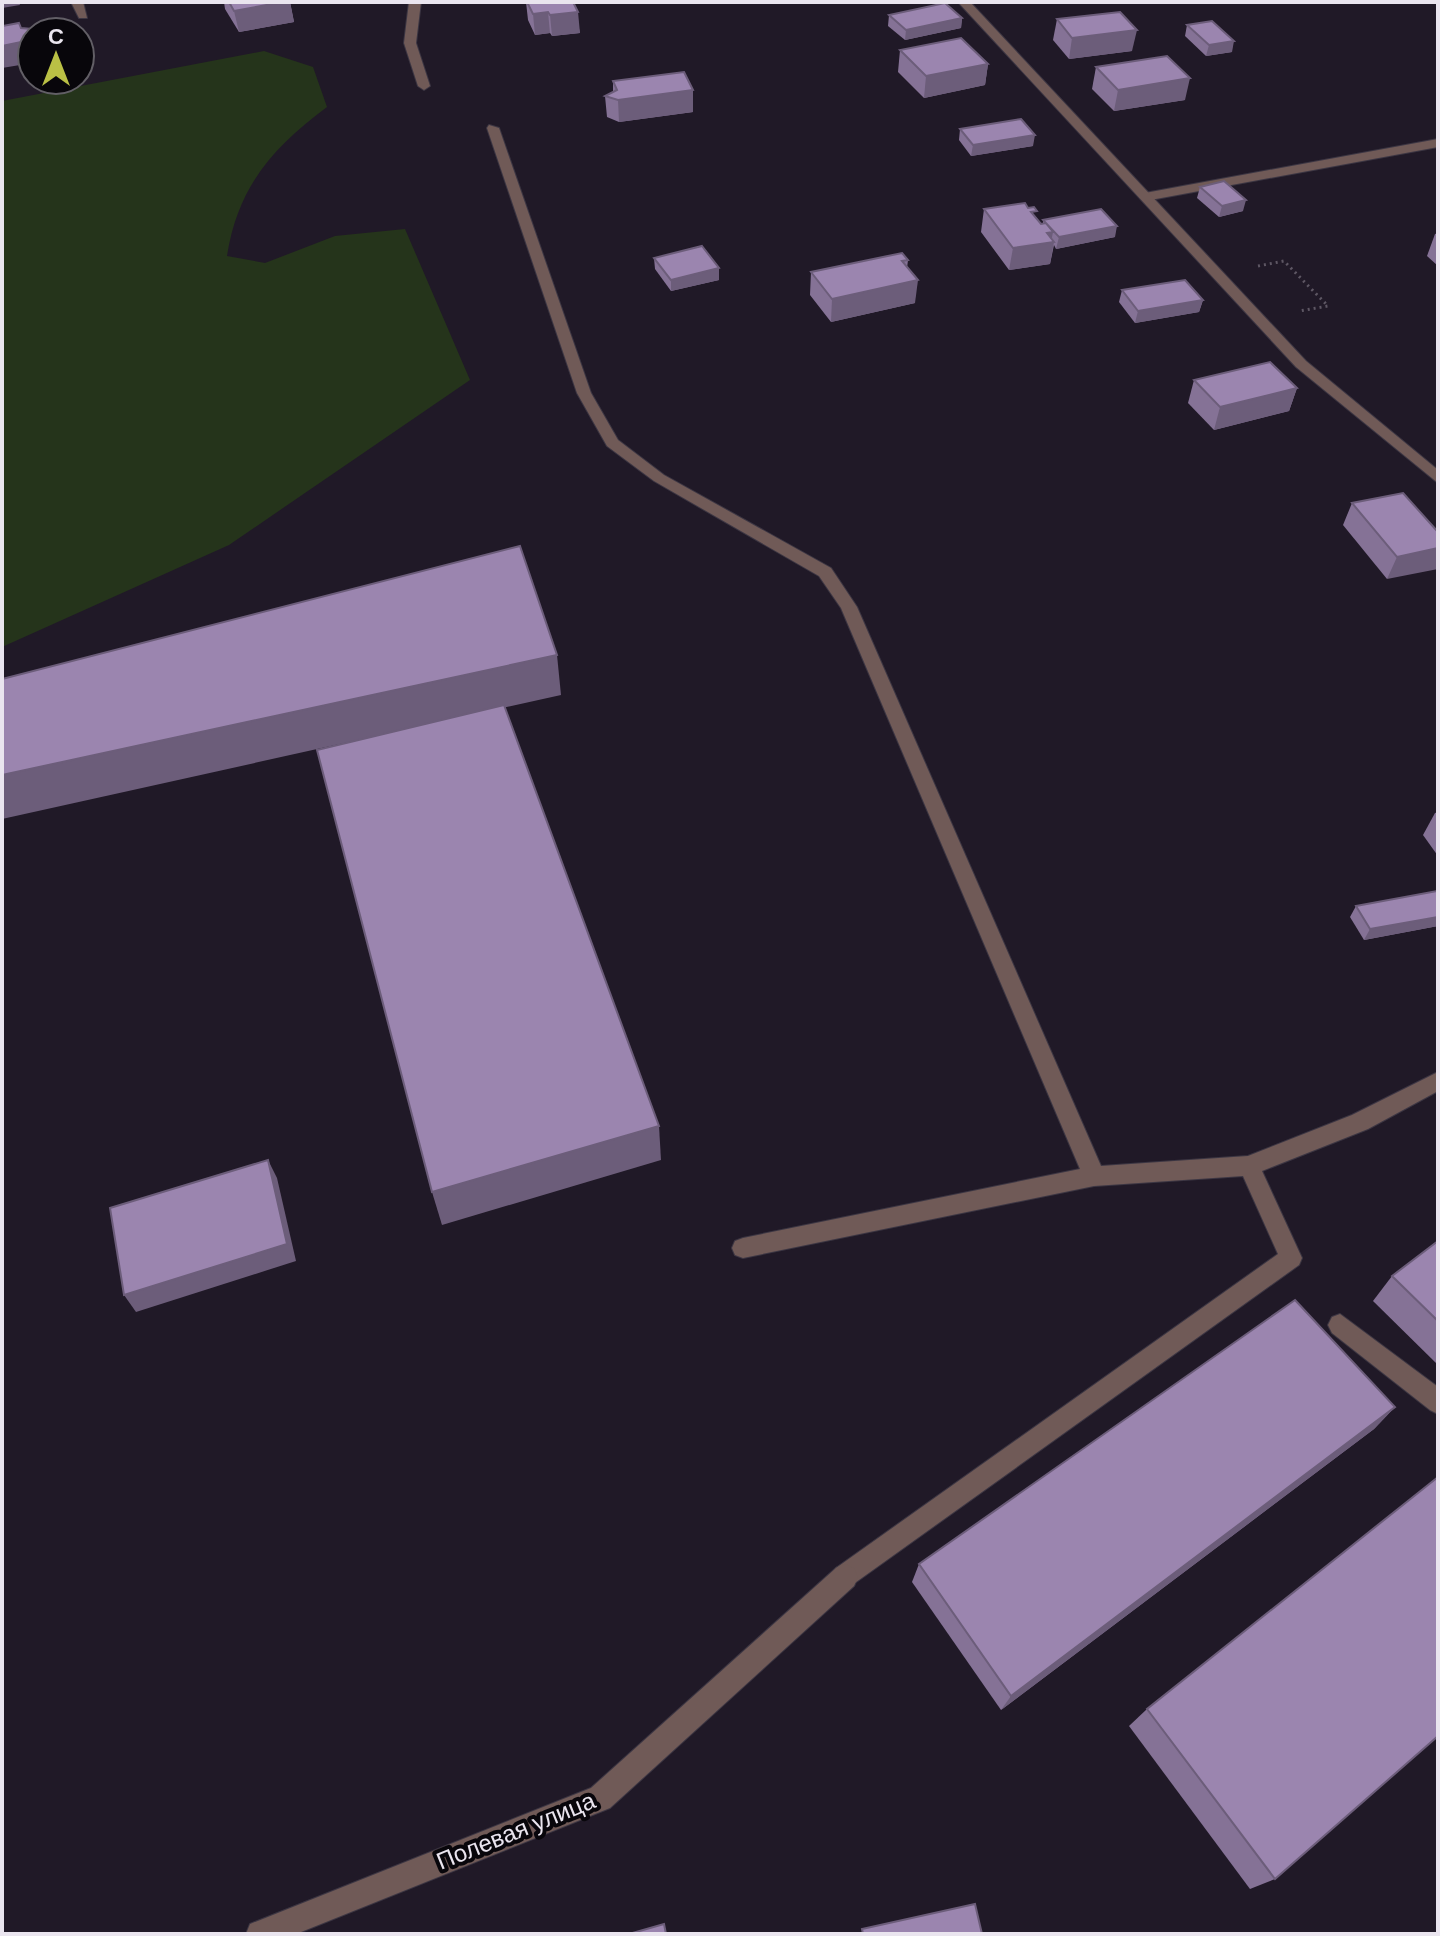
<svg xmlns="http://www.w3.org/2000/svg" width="1440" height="1936" viewBox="0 0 1440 1936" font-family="'DM Sans',sans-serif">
  <rect width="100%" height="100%" fill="#201927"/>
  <!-- green -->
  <path fill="#25341b" d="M 264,51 L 313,67 L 327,107 C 272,148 238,187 227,256 L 265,263 L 335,236 L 405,229 L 470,380 L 229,545 L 2,647 L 2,101 Z"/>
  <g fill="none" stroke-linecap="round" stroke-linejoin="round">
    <defs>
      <g id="lane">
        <path d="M 71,2 L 83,2 L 87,18 L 79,18 Z"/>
        <path d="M 409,2 L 421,2 L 416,43 L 430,86 L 424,90 L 418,86 L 404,43 Z"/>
        <path d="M 489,125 L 499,128 L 591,393 L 618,440 L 664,475 L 831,568 L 857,607 L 1101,1166 L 1248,1156 L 1352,1115 L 1438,1072 L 1438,1091 L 1368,1129 L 1262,1171 L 1302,1258 L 1299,1265 L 845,1590 L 836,1586 L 832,1577 L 836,1568 L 1278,1254 L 1243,1176 L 1094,1186 L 743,1258 L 735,1255 L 732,1248 L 735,1241 L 743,1238 L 1080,1169 L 841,608 L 819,576 L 654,481 L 607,446 L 577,393 L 487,128 Z"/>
        <path d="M 1438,139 L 1438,147 L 1145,201 L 1139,197 L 1145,193 Z"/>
        <path d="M 1340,1314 L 1438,1387 L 1438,1414 L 1430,1410 L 1332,1333 L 1328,1325 L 1332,1317 Z"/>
      </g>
      <g id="street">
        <path d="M 958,2 L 970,2 L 1306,361 L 1438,470 L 1438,483 L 1296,367 Z"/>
        <path d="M 845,1564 L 854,1568 L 858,1577 L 854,1586 L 610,1808 L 296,1934 L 246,1934 L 250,1924 L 591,1788 L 836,1568 Z"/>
      </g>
    </defs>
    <!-- lane casing -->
    <use href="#lane" stroke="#3c3643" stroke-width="2"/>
    <!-- street casing -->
    <use href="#street" stroke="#3c3643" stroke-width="2"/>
    <!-- path -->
    <path stroke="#5e5764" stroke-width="3" stroke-dasharray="2 4" stroke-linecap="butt" d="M 1258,266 L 1284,261 L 1328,306 L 1299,311"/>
    <!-- lane -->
    <use href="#lane" fill="#705a57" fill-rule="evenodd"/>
    <!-- street -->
    <use href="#street" fill="#705a57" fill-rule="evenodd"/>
  </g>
  <!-- wall -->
  <g fill="#857296">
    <path d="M 224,2 L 290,2 L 294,22 L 239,32 L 225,9 Z"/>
    <path d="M 526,2 L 573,2 L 580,33 L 552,36 L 550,33 L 535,35 L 528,20 Z"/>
    <path d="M 889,15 L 962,18 L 961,28 L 905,40 L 888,26 Z"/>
    <path d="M 1057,19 L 1132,51 L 1069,59 L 1053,40 Z"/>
    <path d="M 1187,25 L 1232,52 L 1206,56 L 1185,36 Z"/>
    <path d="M 900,50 L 988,64 L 985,85 L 924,98 L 898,72 Z"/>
    <path d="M 1096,67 L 1185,100 L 1114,111 L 1092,89 Z"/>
    <path d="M 613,81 L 693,90 L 693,112 L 619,122 L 607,117 L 605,96 L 613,92 Z"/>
    <path d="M 960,129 L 1033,146 L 971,156 L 959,140 Z"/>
    <path d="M 1200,187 L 1243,211 L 1219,217 L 1197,198 Z"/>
    <path d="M 984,209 L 1036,217 L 1041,224 L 1043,224 L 1043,220 L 1115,237 L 1056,249 L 1054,245 L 1050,264 L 1009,270 L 981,232 Z"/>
    <path d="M 1438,233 L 1438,266 L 1427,256 L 1435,234 Z"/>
    <path d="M 654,258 L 719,280 L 671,291 L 655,269 Z"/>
    <path d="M 908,260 L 907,268 L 915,303 L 831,322 L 810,295 L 811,272 Z"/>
    <path d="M 1122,290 L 1203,300 L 1199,312 L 1135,323 L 1119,302 Z"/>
    <path d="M 1194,380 L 1297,388 L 1289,411 L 1214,430 L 1188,403 Z"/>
    <path d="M 1352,503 L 1438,532 L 1387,579 L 1343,525 Z"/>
    <path d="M 1438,812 L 1438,856 L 1423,835 L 1435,813 Z"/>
    <path d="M 1438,892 L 1438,926 L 1364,940 L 1350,917 L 1356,906 Z"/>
    <path d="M 1438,1241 L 1438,1365 L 1373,1301 L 1392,1276 Z"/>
    <path d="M 1395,1407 L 1374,1429 L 1001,1710 L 912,1582 L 919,1564 Z"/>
    <path d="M 1147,1709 L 1275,1879 L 1250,1889 L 1129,1726 Z"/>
  </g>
  <!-- shaded-wall -->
  <g fill="#6c5d7a">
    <path d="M 2,2 L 19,2 L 20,5 L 2,8 Z"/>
    <path d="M 283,2 L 290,2 L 294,22 L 239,32 L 234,11 Z"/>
    <path d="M 548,12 L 550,33 L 535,35 L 533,14 Z"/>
    <path d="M 578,12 L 580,33 L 552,36 L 550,15 Z"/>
    <path d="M 962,18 L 961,28 L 905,40 L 906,30 Z"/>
    <path d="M 1137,30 L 1132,51 L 1069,59 L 1072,38 Z"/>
    <path d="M 32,33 L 32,63 L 2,68 L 2,46 Z"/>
    <path d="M 1234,41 L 1232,52 L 1206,56 L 1209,45 Z"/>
    <path d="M 988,64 L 985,85 L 924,98 L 926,76 Z"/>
    <path d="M 1190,78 L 1185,100 L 1114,111 L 1118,90 Z"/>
    <path d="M 693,90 L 693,112 L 619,122 L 618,100 Z"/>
    <path d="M 1035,135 L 1033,146 L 971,156 L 973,145 Z"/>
    <path d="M 1246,200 L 1243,211 L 1219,217 L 1222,206 Z"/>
    <path d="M 1117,226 L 1115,237 L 1056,249 L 1059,237 Z"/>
    <path d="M 1053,232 L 1051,242 L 1054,242 L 1050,264 L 1009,270 L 1013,248 L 1047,233 Z"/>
    <path d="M 719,268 L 719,280 L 671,291 L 671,280 Z"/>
    <path d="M 918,280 L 915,303 L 831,322 L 832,299 Z"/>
    <path d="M 1203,300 L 1199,312 L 1135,323 L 1138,311 Z"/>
    <path d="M 1297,388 L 1289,411 L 1214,430 L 1220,407 Z"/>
    <path d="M 1438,548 L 1438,569 L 1387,579 L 1397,557 Z"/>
    <path d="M 557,655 L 561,695 L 2,819 L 2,775 Z"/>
    <path d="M 1438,917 L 1438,926 L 1364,940 L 1370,929 Z"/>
    <path d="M 659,1126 L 661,1160 L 442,1225 L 432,1192 Z"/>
    <path d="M 268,1160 L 277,1178 L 296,1261 L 136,1312 L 124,1295 Z"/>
    <path d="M 1395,1407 L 1374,1429 L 1001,1710 L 1011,1696 Z"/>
  </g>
  <!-- building -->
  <g fill="#9b85af" stroke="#6c5d7a" stroke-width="2">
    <path d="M 229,2 L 283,2 L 234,11 Z"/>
    <path d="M 527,2 L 573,2 L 578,12 L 550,15 L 548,12 L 533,14 Z"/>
    <path d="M 945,3 L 962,18 L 906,30 L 889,15 Z"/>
    <path d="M 1120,12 L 1137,30 L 1072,38 L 1057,19 Z"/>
    <path d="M 1212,21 L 1234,41 L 1209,45 L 1187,25 Z"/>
    <path d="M 19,23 L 21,28 L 32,29 L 33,32 L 24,36 L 26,41 L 2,46 L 2,24 L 3,26 Z"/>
    <path d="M 961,38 L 988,64 L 926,76 L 900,50 Z"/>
    <path d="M 1167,56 L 1190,78 L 1118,90 L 1096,67 Z"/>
    <path d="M 684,72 L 693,90 L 618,100 L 605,96 L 617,90 L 613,81 Z"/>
    <path d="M 1021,119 L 1035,135 L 973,145 L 960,129 Z"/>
    <path d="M 1224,181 L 1246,200 L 1222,206 L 1200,187 Z"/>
    <path d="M 1025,203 L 1028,208 L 1034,207 L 1037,211 L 1031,212 L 1041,224 L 1046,223 L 1053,232 L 1047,233 L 1054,242 L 1013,248 L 984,209 Z"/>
    <path d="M 1101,209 L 1117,226 L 1059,237 L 1043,220 Z"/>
    <path d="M 702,246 L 719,268 L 671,280 L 654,258 Z"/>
    <path d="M 902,253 L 908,260 L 902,261 L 918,280 L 832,299 L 811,272 Z"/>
    <path d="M 1185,280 L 1203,300 L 1138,311 L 1122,290 Z"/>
    <path d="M 1270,362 L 1297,388 L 1220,407 L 1194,380 Z"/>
    <path d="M 1403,493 L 1438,532 L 1438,548 L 1397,557 L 1352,503 Z"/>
    <path d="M 520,546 L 557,655 L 2,775 L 2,679 Z"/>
    <path d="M 504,705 L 659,1126 L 432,1192 L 317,750 Z"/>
    <path d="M 1437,891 L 1438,892 L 1438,917 L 1370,929 L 1356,906 Z"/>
    <path d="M 268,1160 L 287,1244 L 124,1295 L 110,1208 Z"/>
    <path d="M 1438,1241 L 1438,1321 L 1392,1276 Z"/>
    <path d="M 1295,1300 L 1395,1407 L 1011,1696 L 919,1564 Z"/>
    <path d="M 1438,1477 L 1438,1736 L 1275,1879 L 1147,1709 Z"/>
    <path d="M 975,1904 L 982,1934 L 863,1934 L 862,1929 Z"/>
    <path d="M 664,1924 L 666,1934 L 629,1934 Z"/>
  </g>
  <g text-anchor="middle" stroke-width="8" stroke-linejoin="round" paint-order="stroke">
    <!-- near-street labels -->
    <g font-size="24" fill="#eae5ef" stroke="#08060b">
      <text transform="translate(516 1831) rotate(-22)" y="8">Полевая улица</text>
    </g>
  </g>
  <!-- border -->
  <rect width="1440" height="1936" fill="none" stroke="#eae5ef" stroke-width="8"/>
  <!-- north arrow -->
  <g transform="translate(56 56)"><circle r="38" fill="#08060b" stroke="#625f66" stroke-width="2"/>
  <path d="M0-6L14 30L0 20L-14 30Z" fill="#bac045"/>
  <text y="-12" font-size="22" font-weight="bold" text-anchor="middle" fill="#eae5ef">С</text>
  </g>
</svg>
